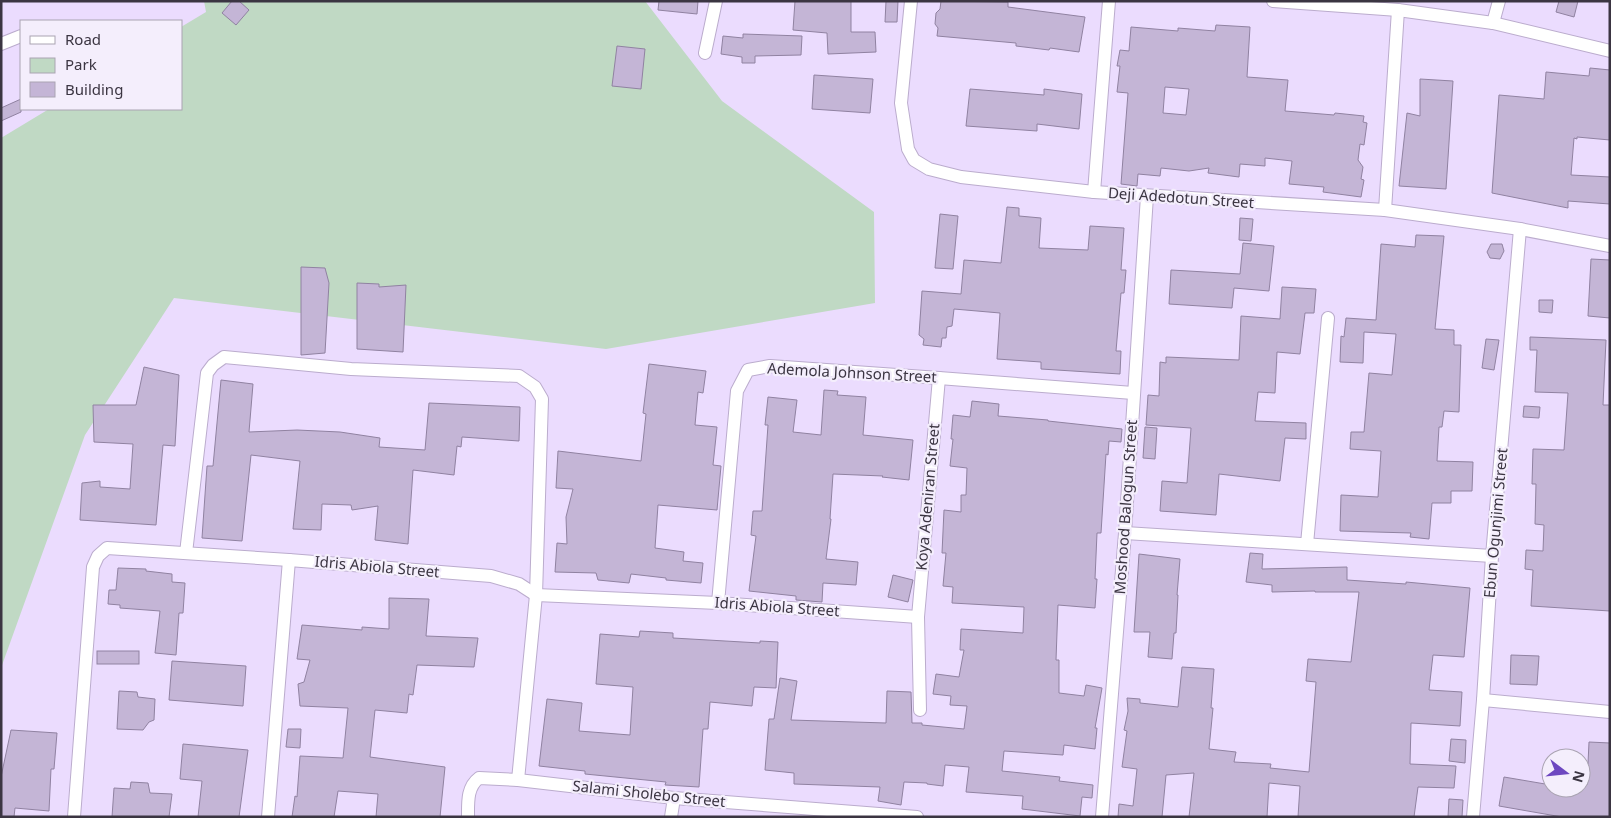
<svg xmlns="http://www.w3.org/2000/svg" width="1611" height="818" viewBox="0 0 1611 818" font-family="'Noto Sans',sans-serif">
  <rect width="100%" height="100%" fill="#ebdcfe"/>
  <!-- green -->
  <path fill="#c0d9c4" d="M 204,1 L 645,1 L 722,101 L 874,212 L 875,303 L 606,349 L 174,298 L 85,435 L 1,668 L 1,138 L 49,109 L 181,109 L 181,27 L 206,12 Z"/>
  <!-- building -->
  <g fill="#c4b5d6" stroke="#9082a1" fill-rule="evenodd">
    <path d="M 232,1 L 239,1 L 249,10 L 236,25 L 222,13 Z"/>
    <path d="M 659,1 L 698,1 L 697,14 L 658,10 Z"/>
    <path d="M 795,1 L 851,1 L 851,32 L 875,32 L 876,52 L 828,54 L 827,33 L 793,30 Z"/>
    <path d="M 886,1 L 898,1 L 897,22 L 885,22 Z"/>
    <path d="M 941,1 L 1008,2 L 1008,7 L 1085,17 L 1079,52 L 1050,48 L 1049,50 L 1016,46 L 1016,43 L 937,36 L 938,28 L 935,24 L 936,13 L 940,9 Z"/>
    <path d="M 1559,1 L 1578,1 L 1574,17 L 1556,12 Z"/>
    <path d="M 1216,25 L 1250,27 L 1247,77 L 1288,80 L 1285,111 L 1334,115 L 1335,113 L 1364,116 L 1363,122 L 1367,123 L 1364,145 L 1360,144 L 1358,160 L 1363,167 L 1361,179 L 1364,180 L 1361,197 L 1323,192 L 1324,187 L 1289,184 L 1292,161 L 1265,158 L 1265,166 L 1240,164 L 1239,177 L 1208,173 L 1209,168 L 1189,171 L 1161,168 L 1160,176 L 1138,174 L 1137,186 L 1121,184 L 1128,93 L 1117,92 L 1120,66 L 1117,66 L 1120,50 L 1129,51 L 1131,27 L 1178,31 L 1178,28 L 1215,31 ZM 1165,87 L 1189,89 L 1186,115 L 1163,113 Z"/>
    <path d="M 743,34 L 802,36 L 801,55 L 755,56 L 755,63 L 742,63 L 742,57 L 721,54 L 723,36 L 743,38 Z"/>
    <path d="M 617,46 L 645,49 L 641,89 L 612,86 Z"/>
    <path d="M 1590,68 L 1610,70 L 1610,140 L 1577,137 L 1577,139 L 1574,138 L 1571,175 L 1610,177 L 1610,204 L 1568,201 L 1568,208 L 1492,193 L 1499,95 L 1544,99 L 1546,72 L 1589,76 Z"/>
    <path d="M 814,75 L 873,79 L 870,113 L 812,109 Z"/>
    <path d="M 1420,79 L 1453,81 L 1446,189 L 1399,186 L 1407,113 L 1420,116 Z"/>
    <path d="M 970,89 L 1044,95 L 1044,89 L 1082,94 L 1079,129 L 1037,124 L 1037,131 L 966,126 Z"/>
    <path d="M 21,99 L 21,112 L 1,121 L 1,108 Z"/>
    <path d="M 1007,207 L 1019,208 L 1019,216 L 1041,218 L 1039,248 L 1088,250 L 1090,226 L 1124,228 L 1121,270 L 1126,270 L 1124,293 L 1121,293 L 1116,351 L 1121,351 L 1120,374 L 1041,369 L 1041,362 L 997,359 L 1000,313 L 954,309 L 952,326 L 947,327 L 946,338 L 942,338 L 941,347 L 923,345 L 924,339 L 919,335 L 922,291 L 961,294 L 964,260 L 1001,263 Z"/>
    <path d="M 940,214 L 958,216 L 953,269 L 935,268 Z"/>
    <path d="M 1240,218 L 1253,219 L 1251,241 L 1239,240 Z"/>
    <path d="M 1416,235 L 1444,236 L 1435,329 L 1454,330 L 1454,345 L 1461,345 L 1459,412 L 1444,411 L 1442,427 L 1439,427 L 1437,461 L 1473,462 L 1472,491 L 1451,491 L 1451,503 L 1432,503 L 1429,539 L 1410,537 L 1411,533 L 1340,531 L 1341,495 L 1378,497 L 1381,451 L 1350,449 L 1351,432 L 1364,432 L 1369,373 L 1392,375 L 1396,334 L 1364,332 L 1363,363 L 1340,362 L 1341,336 L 1344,337 L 1346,318 L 1376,320 L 1381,244 L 1415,247 Z"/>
    <path d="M 1243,243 L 1274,246 L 1269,291 L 1234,288 L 1232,308 L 1169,304 L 1171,270 L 1240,274 Z"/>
    <path d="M 1491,244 L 1502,244 L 1504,251 L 1500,259 L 1490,258 L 1487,252 Z"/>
    <path d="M 1591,259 L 1610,260 L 1610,318 L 1588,316 Z"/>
    <path d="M 301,267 L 325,268 L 329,283 L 325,353 L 301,355 Z"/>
    <path d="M 357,283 L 379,284 L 379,287 L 406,285 L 403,352 L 357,349 Z"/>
    <path d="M 1282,287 L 1316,289 L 1314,313 L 1305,313 L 1300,354 L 1277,352 L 1275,393 L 1258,392 L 1255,421 L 1306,423 L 1306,439 L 1285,438 L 1280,481 L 1219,474 L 1216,515 L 1160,511 L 1162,481 L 1187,483 L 1191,428 L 1146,425 L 1148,395 L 1159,396 L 1160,362 L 1166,363 L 1166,357 L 1239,360 L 1241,316 L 1280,319 Z"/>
    <path d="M 1539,300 L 1553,300 L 1552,313 L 1539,312 Z"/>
    <path d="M 1530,337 L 1606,340 L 1603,405 L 1610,405 L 1610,611 L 1531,606 L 1533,570 L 1525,569 L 1526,550 L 1543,551 L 1544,525 L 1535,524 L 1536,484 L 1532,484 L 1533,449 L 1564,450 L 1568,393 L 1535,392 L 1537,350 L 1530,350 Z"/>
    <path d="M 1486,339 L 1499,340 L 1494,370 L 1482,368 Z"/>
    <path d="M 649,364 L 706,371 L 703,393 L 698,392 L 695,425 L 717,427 L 713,465 L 721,466 L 717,510 L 658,505 L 655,548 L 684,552 L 683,561 L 703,563 L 701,583 L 666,580 L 666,578 L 631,574 L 629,583 L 598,580 L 596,573 L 555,572 L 557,543 L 567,544 L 566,517 L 573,489 L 556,488 L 558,451 L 641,461 L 646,414 L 643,413 Z"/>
    <path d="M 144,367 L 179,375 L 175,446 L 163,445 L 156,525 L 80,520 L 82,483 L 100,481 L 100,487 L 130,489 L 133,444 L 94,442 L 93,405 L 136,405 Z"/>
    <path d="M 221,380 L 253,384 L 249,432 L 297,430 L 340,432 L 380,438 L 379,447 L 425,450 L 429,403 L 520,407 L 519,441 L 462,437 L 461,447 L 457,446 L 454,475 L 413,470 L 408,544 L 375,540 L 378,506 L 352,510 L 351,505 L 322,504 L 321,530 L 293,529 L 300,461 L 251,455 L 242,541 L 202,538 L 207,466 L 213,466 Z"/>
    <path d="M 824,390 L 838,391 L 837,395 L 866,397 L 863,435 L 913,440 L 909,480 L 882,477 L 883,476 L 833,474 L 830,519 L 831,519 L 826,559 L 858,562 L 856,585 L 823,583 L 822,602 L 796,600 L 796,596 L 749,591 L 756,536 L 751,535 L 753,511 L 762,511 L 768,425 L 765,425 L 768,397 L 797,400 L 793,432 L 821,435 Z"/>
    <path d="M 972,401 L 999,404 L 998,416 L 1048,420 L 1048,421 L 1122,429 L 1121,442 L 1109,441 L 1108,455 L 1106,454 L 1101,533 L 1097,533 L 1095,579 L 1097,579 L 1095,608 L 1058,605 L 1056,660 L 1059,660 L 1059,693 L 1084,696 L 1086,685 L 1102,688 L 1095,728 L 1097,728 L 1095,749 L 1064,745 L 1063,755 L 1004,751 L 1002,771 L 1060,777 L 1059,781 L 1093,785 L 1092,798 L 1082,797 L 1080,816 L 1022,809 L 1023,796 L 966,792 L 969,767 L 945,765 L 943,786 L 927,784 L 927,783 L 904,782 L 901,805 L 878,801 L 880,787 L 794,784 L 794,773 L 765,770 L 769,719 L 774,719 L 780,678 L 797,681 L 791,720 L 886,723 L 887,691 L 911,692 L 912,723 L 922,723 L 922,725 L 964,729 L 967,706 L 950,705 L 951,696 L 933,694 L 936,674 L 959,677 L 964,650 L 960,650 L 961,629 L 1023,633 L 1024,607 L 952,603 L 953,587 L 943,586 L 946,553 L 942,553 L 944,510 L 961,512 L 961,495 L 966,495 L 967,468 L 950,466 L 953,439 L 951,439 L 953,415 L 970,417 Z"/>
    <path d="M 1524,406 L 1540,407 L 1539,418 L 1523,417 Z"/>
    <path d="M 1145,427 L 1157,428 L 1155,459 L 1143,458 Z"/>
    <path d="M 1250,553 L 1263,554 L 1262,569 L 1347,567 L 1347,580 L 1406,584 L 1406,582 L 1470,588 L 1464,657 L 1433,655 L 1429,690 L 1462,692 L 1460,726 L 1411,723 L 1410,764 L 1456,766 L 1454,788 L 1418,787 L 1414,817 L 1298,817 L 1300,786 L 1269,783 L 1267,817 L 1189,817 L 1194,773 L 1166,775 L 1162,817 L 1118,817 L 1119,804 L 1133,806 L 1137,769 L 1122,767 L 1127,731 L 1124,730 L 1128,711 L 1127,698 L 1140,699 L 1140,703 L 1178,707 L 1182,667 L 1214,669 L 1211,708 L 1213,708 L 1209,749 L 1236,752 L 1234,762 L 1271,764 L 1270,768 L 1309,772 L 1316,682 L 1306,681 L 1308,659 L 1351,662 L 1359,592 L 1315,592 L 1315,591 L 1272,592 L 1272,585 L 1246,582 Z"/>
    <path d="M 1139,554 L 1180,559 L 1177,595 L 1178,595 L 1176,633 L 1174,633 L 1172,659 L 1148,657 L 1150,632 L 1134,632 Z"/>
    <path d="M 118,568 L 146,569 L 146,571 L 172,574 L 172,582 L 185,583 L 183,613 L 179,613 L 176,655 L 155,653 L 160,611 L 120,608 L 120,605 L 108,604 L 109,590 L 116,590 Z"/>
    <path d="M 893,575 L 913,580 L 908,602 L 888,597 Z"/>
    <path d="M 389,598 L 429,599 L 426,636 L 478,638 L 474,667 L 417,665 L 413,695 L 409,694 L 407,713 L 375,710 L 370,757 L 445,767 L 440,817 L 376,817 L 378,794 L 338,791 L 334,817 L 292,817 L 295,796 L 297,797 L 300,756 L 343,758 L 348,708 L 300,706 L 298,684 L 304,682 L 310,660 L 297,659 L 302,625 L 362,630 L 362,627 L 389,629 Z"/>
    <path d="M 640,631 L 673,633 L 673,638 L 760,643 L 760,641 L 778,642 L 776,688 L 754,687 L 752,706 L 710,702 L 708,729 L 703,729 L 699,787 L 665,785 L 666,782 L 585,774 L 585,771 L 539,766 L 547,699 L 582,703 L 579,731 L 630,735 L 633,687 L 596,684 L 600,634 L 639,637 Z"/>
    <rect x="97" y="651" width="42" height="13"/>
    <path d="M 1511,655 L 1539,656 L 1537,685 L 1510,684 Z"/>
    <path d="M 172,661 L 246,666 L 243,706 L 169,700 Z"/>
    <path d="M 119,691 L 137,692 L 138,697 L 155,699 L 154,720 L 149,722 L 143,730 L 117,729 Z"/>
    <path d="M 288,729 L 301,729 L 300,748 L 286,747 Z"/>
    <path d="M 11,730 L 57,733 L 54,769 L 51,769 L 49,811 L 15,808 L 14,817 L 1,817 L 1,777 Z"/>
    <path d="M 1451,739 L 1466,740 L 1465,763 L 1449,761 Z"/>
    <path d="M 1589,742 L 1610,743 L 1610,817 L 1562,817 L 1499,806 L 1504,777 L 1551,785 L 1551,788 L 1581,788 L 1581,785 L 1587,785 Z"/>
    <path d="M 183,744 L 248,750 L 239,817 L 198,817 L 202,781 L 180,779 Z"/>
    <path d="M 131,782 L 148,783 L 150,793 L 172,794 L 169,817 L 112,817 L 114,788 L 130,789 Z"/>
    <path d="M 1449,799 L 1463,800 L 1462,817 L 1448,817 Z"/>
  </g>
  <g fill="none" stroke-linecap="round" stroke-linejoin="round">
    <defs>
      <g id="street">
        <path d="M 911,1 L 901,103 L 908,149 L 914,160 L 929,169 L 961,177 L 1094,192 L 1385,210 L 1520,229 L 1610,246"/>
        <path d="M 1273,1 L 1398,10 L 1493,23 L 1610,51"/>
        <path d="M 1493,23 L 1499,1"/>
        <path d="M 1,44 L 21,36"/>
        <path d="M 705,53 L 716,1"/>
        <path d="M 1094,192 L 1109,1"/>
        <path d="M 1385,210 L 1398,10"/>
        <path d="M 1125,533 L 1492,556"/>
        <path d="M 1307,544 L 1328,318"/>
        <path d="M 186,553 L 207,373 L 213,365 L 224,357 L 351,369 L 519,376 L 535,387 L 542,399 L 536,595 L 518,780"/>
        <path d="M 718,603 L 737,391 L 748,370 L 770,366 L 939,378 L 1133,393"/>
        <path d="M 1483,700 L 1610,712"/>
        <path d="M 920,710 L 918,617 L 939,378"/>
        <path d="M 74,817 L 93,567 L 98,556 L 107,548 L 289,560 L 491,576 L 519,584 L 536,595 L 718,603 L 918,617"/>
        <path d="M 268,817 L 289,560"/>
        <path d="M 468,817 C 468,802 467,787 479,778 L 518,780 L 674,798 L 917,817"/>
        <path d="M 671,817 L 674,798"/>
        <path d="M 1102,817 L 1125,533 L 1147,196"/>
        <path d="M 1473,817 L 1483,700 L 1492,556 L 1520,229"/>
      </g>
    </defs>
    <!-- street casing -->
    <use href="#street" stroke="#bbaccd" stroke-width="14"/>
    <!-- street -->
    <use href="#street" stroke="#fff" stroke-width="12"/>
  </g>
  <g text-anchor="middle" stroke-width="4.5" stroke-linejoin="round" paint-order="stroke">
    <!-- street labels -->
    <g font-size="15" fill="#3b3542" stroke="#f4eefc">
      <text transform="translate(1181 198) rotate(4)" y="5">Deji Adedotun Street</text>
      <text transform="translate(852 373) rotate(3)" y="5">Ademola Johnson Street</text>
      <text transform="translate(928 497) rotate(-85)" y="5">Koya Adeniran Street</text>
      <text transform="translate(1126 507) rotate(-86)" y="5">Moshood Balogun Street</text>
      <text transform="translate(1496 523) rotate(-85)" y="5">Ebun Ogunjimi Street</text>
      <text transform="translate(377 567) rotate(5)" y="5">Idris Abiola Street</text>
      <text transform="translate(777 607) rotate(4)" y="5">Idris Abiola Street</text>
      <text transform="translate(649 794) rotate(6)" y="5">Salami Sholebo Street</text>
    </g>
  </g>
  <!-- border -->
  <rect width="1611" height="818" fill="none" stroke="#3b3542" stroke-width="5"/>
  <!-- legend -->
  <rect x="20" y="20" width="162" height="90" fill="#f4eefc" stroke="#aaa4b2"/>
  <rect x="30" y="36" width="25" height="8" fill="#ffffff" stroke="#aaa4b2"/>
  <text x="65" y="45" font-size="15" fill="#3b3542">Road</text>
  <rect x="30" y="58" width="25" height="15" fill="#c0d9c4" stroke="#aaa4b2"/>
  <text x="65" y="70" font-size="15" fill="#3b3542">Park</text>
  <rect x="30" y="82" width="25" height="15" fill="#c4b5d6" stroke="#aaa4b2"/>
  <text x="65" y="95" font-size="15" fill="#3b3542">Building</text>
  <!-- north arrow -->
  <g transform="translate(1566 773) rotate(106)"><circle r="24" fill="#f4eefc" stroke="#aaa4b2"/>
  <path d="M0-4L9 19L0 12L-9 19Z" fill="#6d47c0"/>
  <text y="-8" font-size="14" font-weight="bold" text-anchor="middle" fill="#3b3542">N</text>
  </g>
</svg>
